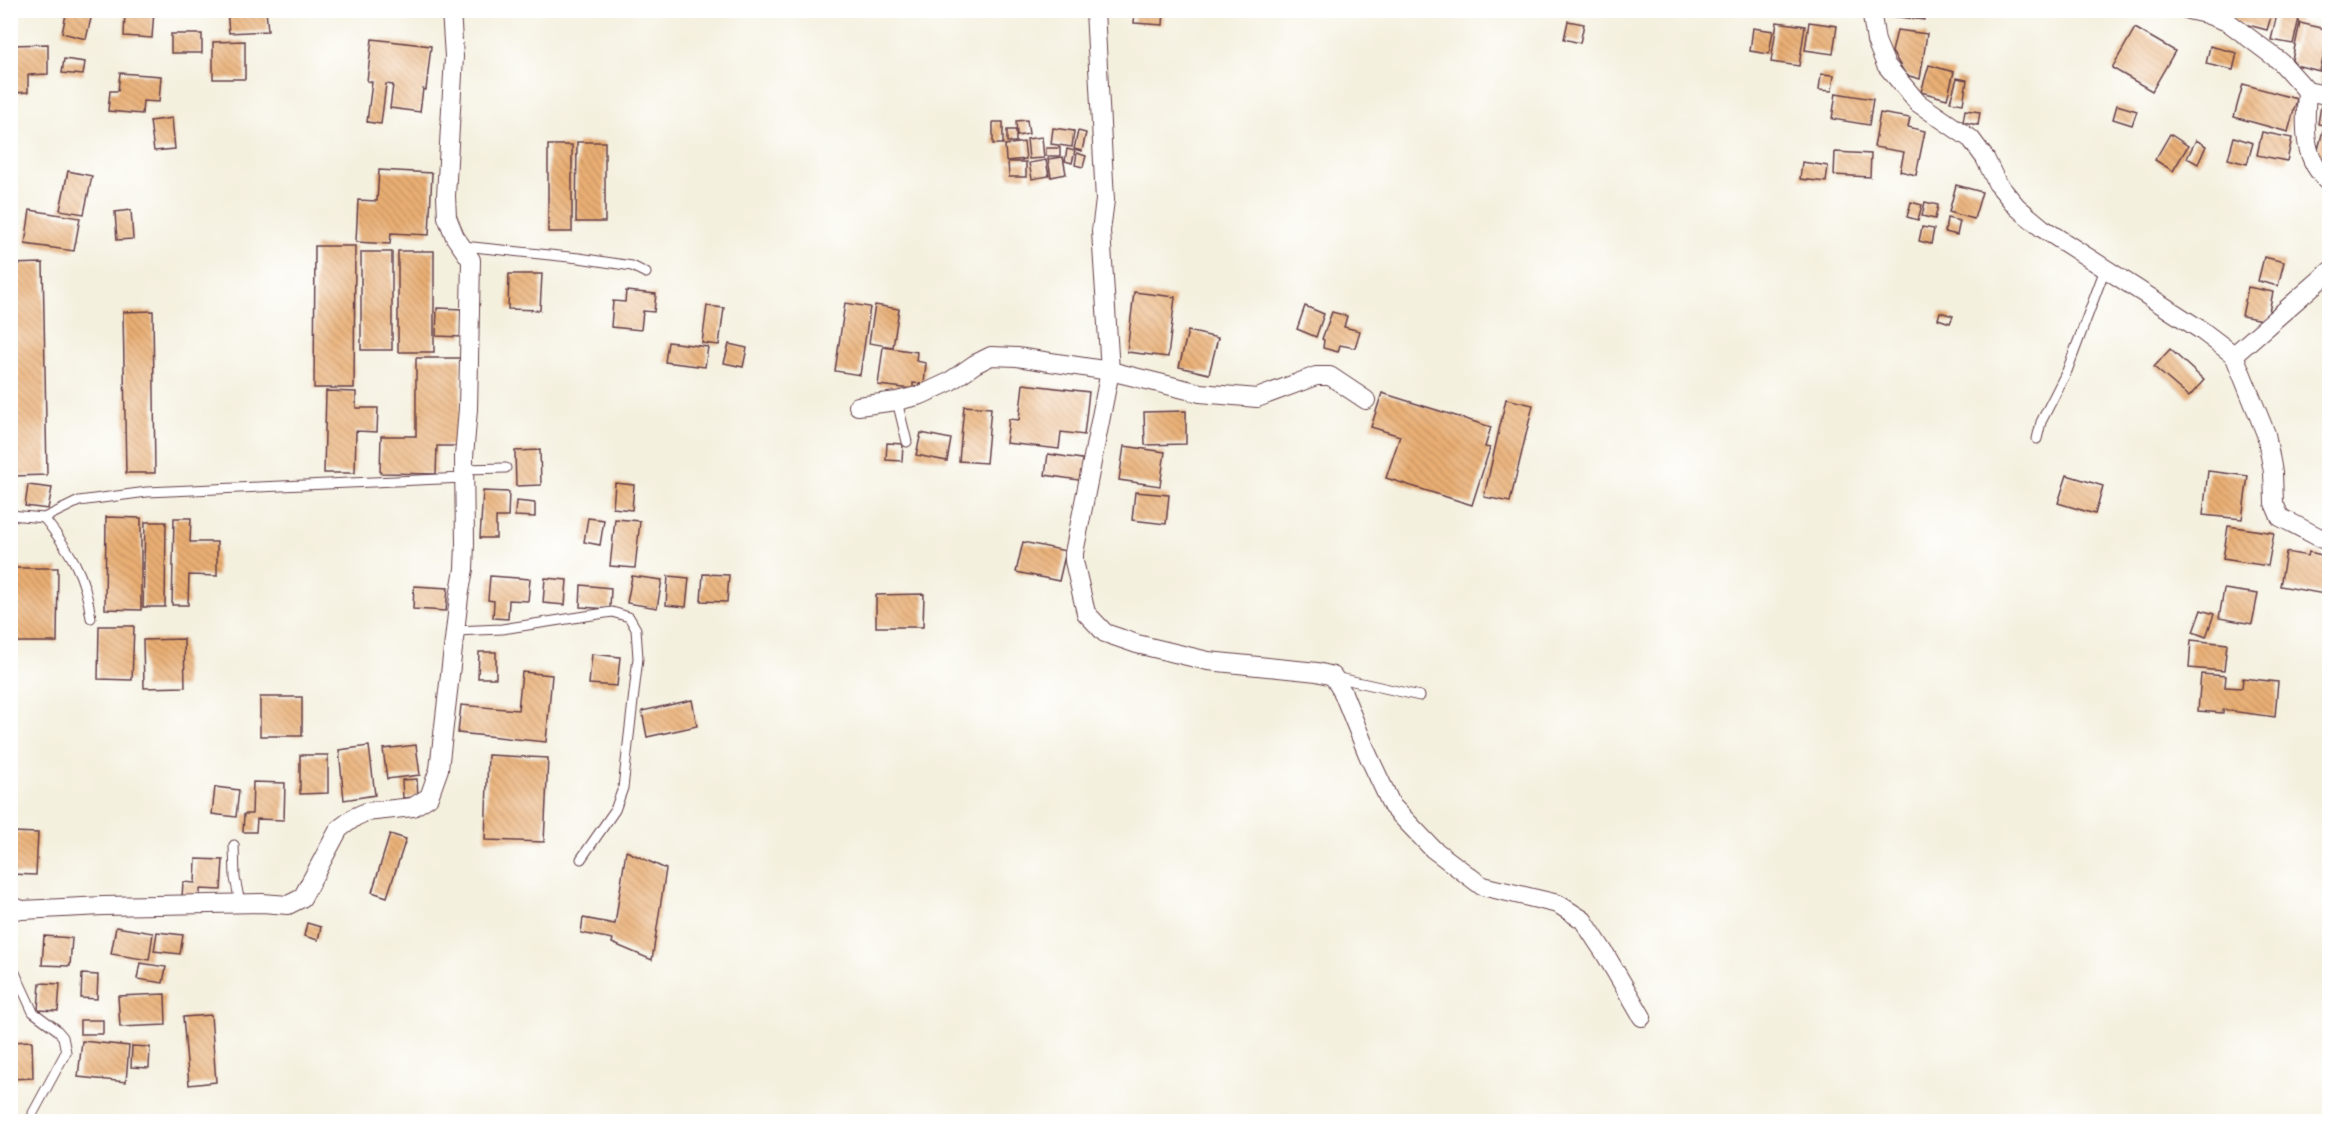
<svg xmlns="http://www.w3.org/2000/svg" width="2340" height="1132" viewBox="0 0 2340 1132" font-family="Delius,sans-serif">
  <defs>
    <pattern id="building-back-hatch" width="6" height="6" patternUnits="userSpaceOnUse" patternTransform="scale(1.5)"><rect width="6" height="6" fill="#eaaf73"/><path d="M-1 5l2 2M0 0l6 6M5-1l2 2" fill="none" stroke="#c08e5f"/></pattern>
  </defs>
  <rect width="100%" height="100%" fill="#fff"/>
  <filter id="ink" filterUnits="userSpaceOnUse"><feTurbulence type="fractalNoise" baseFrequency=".0167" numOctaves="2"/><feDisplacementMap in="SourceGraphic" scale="12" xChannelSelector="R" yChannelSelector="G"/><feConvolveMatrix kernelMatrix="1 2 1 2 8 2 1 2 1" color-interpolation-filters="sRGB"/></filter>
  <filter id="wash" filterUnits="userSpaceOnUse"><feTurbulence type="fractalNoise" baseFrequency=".008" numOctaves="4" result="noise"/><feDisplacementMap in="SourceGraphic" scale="24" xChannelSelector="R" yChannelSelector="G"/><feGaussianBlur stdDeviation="1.35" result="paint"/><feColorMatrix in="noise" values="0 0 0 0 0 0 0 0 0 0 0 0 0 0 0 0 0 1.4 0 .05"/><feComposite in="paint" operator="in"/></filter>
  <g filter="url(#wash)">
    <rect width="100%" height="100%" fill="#f4f0de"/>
    <g id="blocks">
      <!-- building -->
      <g fill="url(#building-back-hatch)">
        <path d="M 67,10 L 93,10 L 86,39 L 62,33 Z"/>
        <path d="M 125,10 L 154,10 L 152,38 L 124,36 Z"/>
        <path d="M 227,10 L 266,10 L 268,31 L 229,33 Z"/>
        <path d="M 1135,10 L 1164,10 L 1163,25 L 1134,23 Z"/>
        <path d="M 1882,10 L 1926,10 L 1924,20 L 1882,15 Z"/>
        <path d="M 2236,10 L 2273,10 L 2267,30 L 2233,21 Z"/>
        <path d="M 2278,10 L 2301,10 L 2293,44 L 2271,40 Z"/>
        <path d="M 1568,21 L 1584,24 L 1580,43 L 1564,39 Z"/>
        <path d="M 1777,22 L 1805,26 L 1799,66 L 1771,62 Z"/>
        <path d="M 1809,22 L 1837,26 L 1833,54 L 1805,50 Z"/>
        <path d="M 2300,23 L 2330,30 L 2320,71 L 2291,64 Z"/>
        <path d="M 1753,28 L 1773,31 L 1769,54 L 1750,51 Z"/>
        <path d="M 2135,28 L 2175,51 L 2152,91 L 2112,68 Z"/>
        <path d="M 1897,30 L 1927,34 L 1920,79 L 1906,75 L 1892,52 Z"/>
        <rect x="171" y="34" width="31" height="19"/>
        <path d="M 372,39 L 431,46 L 426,90 L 423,89 L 420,112 L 390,108 L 393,85 L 386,84 L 381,124 L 367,122 L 372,82 L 367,81 Z"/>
        <path d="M 245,41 L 245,79 L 213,79 L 213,42 Z"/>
        <path d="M 48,44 L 48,74 L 28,75 L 28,92 L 15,93 L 15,103 L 10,103 L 11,45 Z"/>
        <path d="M 2210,46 L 2237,53 L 2233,70 L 2206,64 Z"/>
        <path d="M 2326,58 L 2330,59 L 2330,84 L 2320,82 Z"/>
        <path d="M 64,59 L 85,62 L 83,75 L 62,73 Z"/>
        <path d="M 1929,65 L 1954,72 L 1947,99 L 1921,92 Z"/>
        <path d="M 120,73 L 161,76 L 159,102 L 143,101 L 142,114 L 108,111 L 110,91 L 118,91 Z"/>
        <path d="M 1821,74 L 1834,75 L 1832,91 L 1819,90 Z"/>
        <path d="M 1957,78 L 1967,80 L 1963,104 L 1950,102 Z"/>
        <path d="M 2243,84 L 2297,99 L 2288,132 L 2234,117 Z"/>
        <path d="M 1836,93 L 1873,99 L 1869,125 L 1832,119 Z"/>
        <path d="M 2117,105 L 2137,111 L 2132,125 L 2113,119 Z"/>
        <path d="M 2321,106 L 2330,108 L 2330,126 L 2318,124 Z"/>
        <path d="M 1965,110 L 1980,112 L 1978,125 L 1963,122 Z"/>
        <path d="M 1880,113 L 1910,118 L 1908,127 L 1925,131 L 1916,175 L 1900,171 L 1904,152 L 1874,147 Z"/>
        <path d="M 172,118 L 175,149 L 154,151 L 150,121 Z"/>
        <path d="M 1027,120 L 1029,134 L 1017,136 L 1016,121 Z"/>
        <rect x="993" y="122" width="10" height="22"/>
        <path d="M 1053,128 L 1074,131 L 1072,147 L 1051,144 Z"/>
        <rect x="1007" y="130" width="9" height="12"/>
        <path d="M 2323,130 L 2330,132 L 2330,162 L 2316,158 Z"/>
        <path d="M 1078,131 L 1086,133 L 1082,151 L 1074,149 Z"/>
        <path d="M 2262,132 L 2292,138 L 2287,161 L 2257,155 Z"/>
        <path d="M 2170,134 L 2188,146 L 2173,171 L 2155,160 Z"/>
        <path d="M 1042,137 L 1044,158 L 1029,159 L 1027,139 Z"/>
        <path d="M 2234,137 L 2253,143 L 2247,164 L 2228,159 Z"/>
        <path d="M 2196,140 L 2206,146 L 2198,164 L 2187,158 Z"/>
        <path d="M 577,142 L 605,142 L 605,222 L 576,222 Z"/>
        <path d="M 1024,142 L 1026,159 L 1006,161 L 1005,145 Z"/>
        <rect x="548" y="145" width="24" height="87"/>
        <rect x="1046" y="148" width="14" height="8"/>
        <path d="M 1067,149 L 1075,151 L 1072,163 L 1065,161 Z"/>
        <path d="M 1835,152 L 1871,154 L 1870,177 L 1834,175 Z"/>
        <path d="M 1077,153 L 1086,156 L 1083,167 L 1075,165 Z"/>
        <path d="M 1063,157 L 1066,174 L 1051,177 L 1048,159 Z"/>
        <path d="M 1046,160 L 1049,176 L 1032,179 L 1029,163 Z"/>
        <path d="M 1008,162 L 1026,162 L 1026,177 L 1009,177 Z"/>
        <path d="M 1802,162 L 1828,166 L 1826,182 L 1800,179 Z"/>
        <path d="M 379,170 L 432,173 L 429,235 L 391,233 L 390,244 L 356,242 L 358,200 L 377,201 Z"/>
        <path d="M 68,171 L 92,176 L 84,214 L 60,210 Z"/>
        <path d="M 1956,185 L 1982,192 L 1974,219 L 1949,212 Z"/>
        <path d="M 1911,202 L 1922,205 L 1918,220 L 1907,217 Z"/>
        <path d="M 1925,202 L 1938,205 L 1935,219 L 1922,216 Z"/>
        <path d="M 30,210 L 80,218 L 74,251 L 25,244 Z"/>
        <path d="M 131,210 L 133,239 L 117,240 L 115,212 Z"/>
        <path d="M 1947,218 L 1960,221 L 1957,235 L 1945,232 Z"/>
        <path d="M 1922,227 L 1934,229 L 1931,244 L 1919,241 Z"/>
        <path d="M 315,246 L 355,246 L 354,388 L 314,388 Z"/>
        <rect x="398" y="251" width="36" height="101"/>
        <rect x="361" y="252" width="31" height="98"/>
        <path d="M 2264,257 L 2284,262 L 2278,286 L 2258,281 Z"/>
        <path d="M 43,263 L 47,475 L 13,476 L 10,264 Z"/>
        <path d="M 509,274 L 542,274 L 540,310 L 508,309 Z"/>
        <path d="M 2248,287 L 2273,292 L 2267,321 L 2242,316 Z"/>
        <path d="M 626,291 L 656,294 L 654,312 L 643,311 L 641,330 L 611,327 L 613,301 L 625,302 Z"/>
        <path d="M 1134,292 L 1175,297 L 1168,357 L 1127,352 Z"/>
        <path d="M 845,303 L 870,307 L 860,375 L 835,371 Z"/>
        <path d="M 875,305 L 899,309 L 893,347 L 869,343 Z"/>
        <path d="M 707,306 L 724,308 L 719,345 L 702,343 Z"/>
        <path d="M 1305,306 L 1324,314 L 1316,337 L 1297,329 Z"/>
        <path d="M 437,308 L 464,309 L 463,337 L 436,336 Z"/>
        <path d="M 153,311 L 155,473 L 126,473 L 123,312 Z"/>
        <path d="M 1332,312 L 1347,316 L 1344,327 L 1360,331 L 1355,348 L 1340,345 L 1338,352 L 1323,348 L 1324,340 L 1322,339 Z"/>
        <path d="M 1940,312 L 1953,316 L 1950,323 L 1938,319 Z"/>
        <path d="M 1188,331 L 1218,338 L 1209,374 L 1179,367 Z"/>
        <path d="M 668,342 L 708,347 L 705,367 L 665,362 Z"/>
        <path d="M 729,344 L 747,348 L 743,367 L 724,363 Z"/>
        <path d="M 883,347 L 917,352 L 916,361 L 926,363 L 924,384 L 913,383 L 913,389 L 878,385 Z"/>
        <path d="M 2170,349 L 2204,380 L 2189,397 L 2154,367 Z"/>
        <path d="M 416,358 L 461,358 L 460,446 L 437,446 L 436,474 L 380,473 L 381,436 L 416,436 Z"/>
        <path d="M 1023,384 L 1089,392 L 1084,435 L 1061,432 L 1059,449 L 1006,443 L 1009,419 L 1019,420 Z"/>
        <path d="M 326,391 L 356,392 L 356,408 L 378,408 L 377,432 L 356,431 L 355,473 L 324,473 Z"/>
        <path d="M 1382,393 L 1491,427 L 1485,447 L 1490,448 L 1472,505 L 1386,478 L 1400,436 L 1371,427 Z"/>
        <path d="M 1506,399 L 1533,405 L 1510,502 L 1484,497 Z"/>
        <path d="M 964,406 L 991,408 L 986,463 L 959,461 Z"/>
        <path d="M 1186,411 L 1186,444 L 1145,445 L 1144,412 Z"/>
        <path d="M 921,433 L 951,439 L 947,461 L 916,455 Z"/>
        <path d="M 887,443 L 903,444 L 902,461 L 886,460 Z"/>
        <path d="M 1124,446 L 1165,452 L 1160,486 L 1119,480 Z"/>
        <path d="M 540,450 L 541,485 L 516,486 L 515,451 Z"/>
        <path d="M 1048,454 L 1088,460 L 1085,481 L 1045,475 Z"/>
        <path d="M 2208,471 L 2248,476 L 2242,519 L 2203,515 Z"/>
        <path d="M 2067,475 L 2103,486 L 2095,514 L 2058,503 Z"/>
        <path d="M 615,483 L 634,485 L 632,510 L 613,508 Z"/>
        <path d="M 28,485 L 52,488 L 48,509 L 25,506 Z"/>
        <path d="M 483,491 L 509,492 L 508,517 L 496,517 L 496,538 L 480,538 Z"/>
        <path d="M 1135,492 L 1169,495 L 1166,524 L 1132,520 Z"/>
        <path d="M 516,501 L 535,503 L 535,517 L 515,516 Z"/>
        <path d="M 106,517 L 141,518 L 141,610 L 105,609 Z"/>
        <path d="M 174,518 L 191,518 L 190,542 L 217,542 L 217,576 L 189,575 L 188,605 L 172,605 Z"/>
        <path d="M 588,518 L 604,520 L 600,545 L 584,542 Z"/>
        <path d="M 615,519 L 640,521 L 635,568 L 610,566 Z"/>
        <path d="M 145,522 L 166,522 L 165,607 L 143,607 Z"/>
        <path d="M 2228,526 L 2274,533 L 2268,566 L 2223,559 Z"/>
        <path d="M 1023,542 L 1066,551 L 1059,581 L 1016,572 Z"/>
        <path d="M 2286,552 L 2308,556 L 2309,552 L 2322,555 L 2321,559 L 2330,560 L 2324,594 L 2280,586 Z"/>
        <path d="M 11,568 L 58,568 L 57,642 L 11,642 Z"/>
        <path d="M 703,574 L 729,575 L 727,602 L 701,601 Z"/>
        <path d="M 490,576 L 530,579 L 528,601 L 509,600 L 508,619 L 493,618 L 494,601 L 488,600 Z"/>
        <path d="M 632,576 L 662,580 L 657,608 L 627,603 Z"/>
        <path d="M 668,576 L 689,578 L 686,607 L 666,605 Z"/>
        <path d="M 545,578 L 567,580 L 565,605 L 543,603 Z"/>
        <path d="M 581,585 L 611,588 L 610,609 L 580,607 Z"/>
        <path d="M 414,586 L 448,588 L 446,611 L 413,609 Z"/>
        <path d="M 2224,589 L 2258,594 L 2252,624 L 2219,618 Z"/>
        <path d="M 924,594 L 923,627 L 876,627 L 876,595 Z"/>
        <path d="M 2201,610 L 2214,614 L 2206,637 L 2193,632 Z"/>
        <path d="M 99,626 L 134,626 L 132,680 L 98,679 Z"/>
        <path d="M 184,639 L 185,687 L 144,688 L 143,640 Z"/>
        <path d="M 2191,640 L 2227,644 L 2224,671 L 2189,668 Z"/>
        <path d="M 479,652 L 496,652 L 496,678 L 478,678 Z"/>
        <path d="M 592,654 L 620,657 L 617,686 L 589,684 Z"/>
        <path d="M 522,672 L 552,675 L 546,742 L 458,733 L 461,705 L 518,710 Z"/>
        <path d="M 2201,674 L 2226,676 L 2225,687 L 2242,688 L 2243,678 L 2278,682 L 2275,717 L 2223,710 L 2223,713 L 2198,711 Z"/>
        <rect x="260" y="697" width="42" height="39"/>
        <path d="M 692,700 L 697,726 L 647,737 L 642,711 Z"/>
        <path d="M 416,745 L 420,775 L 387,779 L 383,749 Z"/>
        <path d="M 369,746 L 375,795 L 344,800 L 339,750 Z"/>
        <path d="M 300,755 L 328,755 L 328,793 L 300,794 Z"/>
        <path d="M 488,755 L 548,758 L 544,842 L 485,840 Z"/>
        <path d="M 417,779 L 418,797 L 403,798 L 402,780 Z"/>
        <path d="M 253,782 L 285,783 L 284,820 L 257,819 L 256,832 L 243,832 L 244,814 L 252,814 Z"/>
        <path d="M 215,787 L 239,790 L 236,817 L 212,814 Z"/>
        <path d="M 12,832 L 38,833 L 36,875 L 10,874 Z"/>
        <path d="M 390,834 L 406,839 L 387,897 L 372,892 Z"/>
        <path d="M 626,851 L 666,869 L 652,960 L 612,943 L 613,939 L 581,933 L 583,918 L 615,924 Z"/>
        <path d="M 196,859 L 223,860 L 221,890 L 200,889 L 200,898 L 182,897 L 183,882 L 195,883 Z"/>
        <path d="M 307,923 L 321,927 L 318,940 L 304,936 Z"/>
        <path d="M 116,927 L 153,933 L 149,960 L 111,954 Z"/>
        <path d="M 157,932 L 183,935 L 180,954 L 154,951 Z"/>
        <path d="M 44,936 L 72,938 L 70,966 L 42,965 Z"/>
        <path d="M 140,963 L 166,967 L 163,983 L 137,979 Z"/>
        <path d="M 82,974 L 98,975 L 97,999 L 81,998 Z"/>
        <path d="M 40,983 L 60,984 L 58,1011 L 38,1010 Z"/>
        <path d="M 165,994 L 166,1025 L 120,1027 L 118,996 Z"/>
        <path d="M 211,1015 L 216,1082 L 189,1085 L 183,1017 Z"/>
        <rect x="80" y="1020" width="23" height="14"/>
        <path d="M 32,1041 L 33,1078 L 10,1079 L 10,1042 Z"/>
        <path d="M 82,1041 L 129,1046 L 126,1082 L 78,1077 Z"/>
        <path d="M 132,1046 L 150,1047 L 149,1068 L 131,1067 Z"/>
      </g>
    </g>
  </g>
  <g filter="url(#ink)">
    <use href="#blocks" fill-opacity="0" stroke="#643e46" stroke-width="1.5"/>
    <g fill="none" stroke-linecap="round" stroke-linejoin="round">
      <defs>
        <g id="lane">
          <path d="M 463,246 L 579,258 L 632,266 L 646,273"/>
          <path d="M 897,401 L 907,442"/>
          <path d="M 2037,439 L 2041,422 L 2067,371 L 2105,269"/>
          <path d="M 464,469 L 506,468"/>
          <path d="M 10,515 L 44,518 L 79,501 L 147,492 L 464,478"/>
          <path d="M 44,518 C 71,553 85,573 91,618"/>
          <path d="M 455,631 L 502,629 L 612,612 L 629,617 L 636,629 L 638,658 L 623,788 L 615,810 L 581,859"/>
          <path d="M 1335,677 L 1420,696"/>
          <path d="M 234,845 L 235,878 L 240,903"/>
          <path d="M 10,962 L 33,1012 L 56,1029 L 63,1037 L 66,1052 L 33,1113"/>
        </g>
        <g id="street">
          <path d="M 1095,10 L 1105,200 L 1101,231 L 1110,371 L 1074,553 L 1074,561 L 1086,613 L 1105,633 L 1137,644 L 1208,661 L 1317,672 L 1333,676 L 1343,693 L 1368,755 L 1392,806 L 1433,849 L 1482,886 L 1558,904 L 1583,920 L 1604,952 L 1642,1017"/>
          <path d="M 1871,10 L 1876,41 L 1886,65 L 1918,103 L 1971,139 L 1985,158 L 1997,183 L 2017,207 L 2042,228 L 2201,330 L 2234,355 L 2266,434 L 2273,472 L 2274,503 L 2280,517 L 2330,543"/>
          <path d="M 2188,10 L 2206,14 L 2228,22 L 2281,62 L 2307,91 L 2330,96"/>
          <path d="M 2307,91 C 2305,125 2301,159 2330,183"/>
          <path d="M 2234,355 L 2330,271"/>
          <path d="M 858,406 L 897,401 L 921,395 L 949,382 L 975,364 L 991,356 L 1017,357 L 1110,371 L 1200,393 L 1257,398 L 1316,376 L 1330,376 L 1366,400"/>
          <path d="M 10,905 L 22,910 L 103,906 L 262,903 L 288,905 L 302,898 L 339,829 L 355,817 L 366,812 L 413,807 L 429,797 L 439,769 L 459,597 L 464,569 L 465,543 L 464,457 L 468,409 L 471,260 L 455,237 L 447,217 L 446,196 L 454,57 L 451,10"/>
        </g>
      </defs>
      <!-- lane casing -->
      <use href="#lane" stroke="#643e46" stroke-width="11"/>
      <!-- street casing -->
      <use href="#street" stroke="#643e46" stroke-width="20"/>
      <!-- lane -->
      <use href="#lane" stroke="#fff" stroke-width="9"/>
      <!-- street -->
      <use href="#street" stroke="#fff" stroke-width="18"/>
    </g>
  </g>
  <!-- margin -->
  <rect width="2340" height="1132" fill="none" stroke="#fff" stroke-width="36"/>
</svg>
